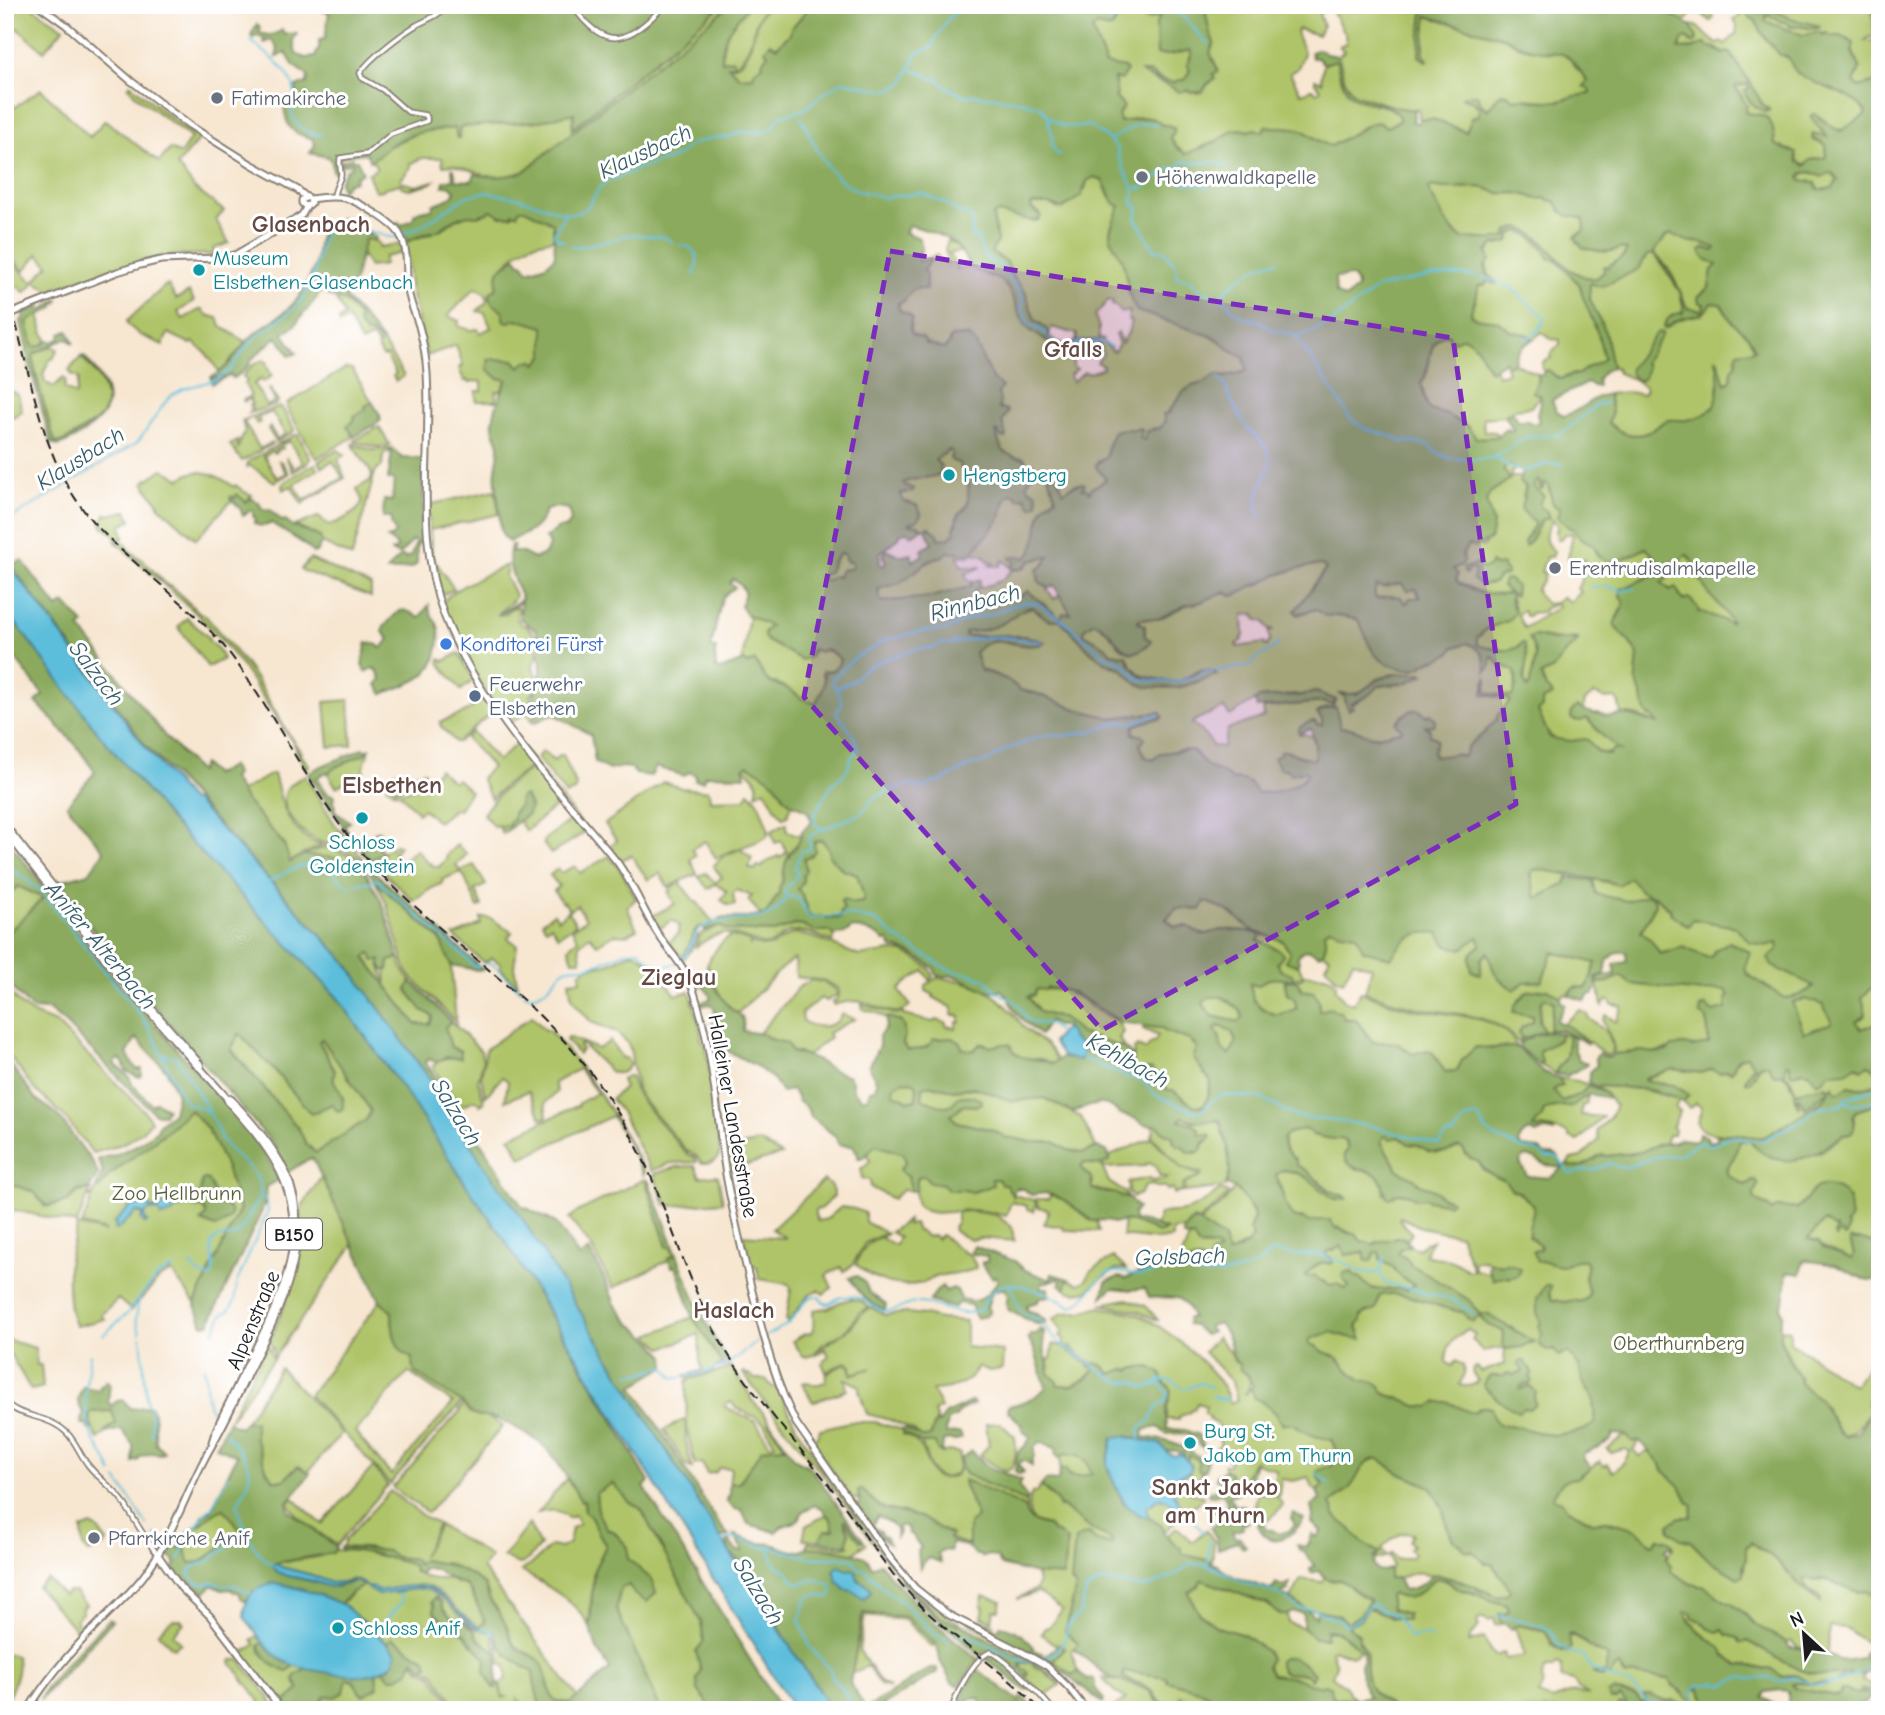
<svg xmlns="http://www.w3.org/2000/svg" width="1885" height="1715" viewBox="0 0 1885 1715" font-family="'Comic Neue',sans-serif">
  <rect width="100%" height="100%" fill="#fff"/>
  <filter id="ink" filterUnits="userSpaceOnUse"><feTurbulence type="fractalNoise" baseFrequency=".0143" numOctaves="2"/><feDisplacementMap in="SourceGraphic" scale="14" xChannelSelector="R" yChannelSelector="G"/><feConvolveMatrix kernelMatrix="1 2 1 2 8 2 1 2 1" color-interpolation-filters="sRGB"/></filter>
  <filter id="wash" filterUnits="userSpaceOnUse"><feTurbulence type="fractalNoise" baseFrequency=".00686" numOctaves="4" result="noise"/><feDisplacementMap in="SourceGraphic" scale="28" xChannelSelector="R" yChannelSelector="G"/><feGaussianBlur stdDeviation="1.57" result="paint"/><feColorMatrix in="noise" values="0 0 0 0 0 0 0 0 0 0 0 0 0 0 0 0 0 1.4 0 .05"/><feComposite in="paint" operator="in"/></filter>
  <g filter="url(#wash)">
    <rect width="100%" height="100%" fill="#f7e6d0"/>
    <!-- green -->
    <g fill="#afc469" stroke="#667042" stroke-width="2" fill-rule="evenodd">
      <path d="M 5,5 L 29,5 L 64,28 L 44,51 L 5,18 Z"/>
      <path d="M 722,5 L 732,5 L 523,172 L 505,177 L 482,176 L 483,174 L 453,165 L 443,166 L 442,158 L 422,158 L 410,164 L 411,167 L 401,179 L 401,182 L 416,186 L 434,181 L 432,183 L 410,189 L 402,187 L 400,184 L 384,188 L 383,190 L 375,191 L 368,174 L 377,168 L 372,160 L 388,147 L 419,132 L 456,128 L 457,138 L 459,138 L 459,127 L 539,121 L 574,112 L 572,129 Z"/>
      <path d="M 742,5 L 768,5 C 748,23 757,49 735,64 L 732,60 L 722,61 C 721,37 730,26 745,10 Z"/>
      <path d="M 770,5 L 811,5 L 791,29 L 790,34 L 776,47 L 771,43 L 768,54 L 762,62 L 763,65 L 753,76 L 740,77 L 729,67 C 754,63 750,35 759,18 C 761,12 766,9 770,5 Z"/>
      <path d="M 1209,5 L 1400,5 L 1423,11 L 1419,56 L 1423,54 L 1426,16 L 1506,38 L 1518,46 L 1530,49 L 1540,50 L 1548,53 L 1556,52 L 1570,57 L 1576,68 L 1586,78 L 1591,94 C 1580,95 1569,101 1558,101 C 1542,102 1528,98 1513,99 L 1509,95 L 1501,93 L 1487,110 L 1479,102 L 1477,95 L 1466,95 L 1467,99 L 1471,100 L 1480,108 L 1478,116 L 1473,116 L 1467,132 L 1433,119 L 1419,119 L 1419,109 L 1411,111 L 1405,110 L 1356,95 C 1341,82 1344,72 1338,56 L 1344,51 L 1339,46 L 1346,43 L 1345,33 L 1341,28 L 1330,6 L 1326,7 L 1325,10 L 1319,14 L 1323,25 L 1318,35 L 1298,29 L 1296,32 L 1304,53 L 1298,68 L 1290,73 L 1301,93 L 1312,89 L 1317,93 L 1321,89 L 1315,83 L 1315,79 L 1322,82 L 1321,77 L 1324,64 L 1336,60 L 1340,77 L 1347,91 L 1374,104 L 1392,108 L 1398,114 L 1400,120 L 1387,127 L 1380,123 L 1363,127 L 1331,146 C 1322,144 1315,138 1306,132 C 1295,125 1278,128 1266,127 L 1265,130 C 1261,133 1249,132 1245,130 L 1229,133 L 1217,141 L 1186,154 C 1166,144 1168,120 1143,117 C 1136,116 1128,121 1120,122 L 1118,114 L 1124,107 L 1115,97 L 1115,79 L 1104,65 L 1104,60 L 1092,30 L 1097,26 L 1109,29 L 1114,25 L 1117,19 C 1126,13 1137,14 1147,19 L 1162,15 L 1156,24 L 1181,52 L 1188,49 L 1192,52 L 1187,65 L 1190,69 L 1185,80 C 1167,86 1163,80 1149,72 L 1142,72 C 1154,83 1172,87 1188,90 L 1191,92 L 1199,93 L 1214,79 L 1213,74 L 1217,72 L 1216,65 L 1210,53 L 1214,43 L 1209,30 L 1205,9 Z"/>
      <path d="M 1664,5 L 1719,5 L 1713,5 L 1712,14 L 1714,17 L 1711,21 L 1703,15 L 1698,9 L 1693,9 L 1688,19 L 1683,22 L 1668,13 Z"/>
      <path d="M 1729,5 L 1738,5 L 1745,9 L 1749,17 L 1755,20 L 1765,38 L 1790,58 L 1797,73 L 1855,100 L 1865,110 L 1865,115 C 1840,133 1845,133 1815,123 L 1827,136 L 1827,138 L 1816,134 L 1813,140 L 1825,145 L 1826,156 L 1824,158 L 1814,159 L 1805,166 L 1797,161 L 1797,156 L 1793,151 L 1775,145 L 1774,136 L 1758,115 L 1750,115 L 1745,111 L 1742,97 L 1735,87 L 1747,84 L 1749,88 L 1750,101 L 1766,112 L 1765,107 L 1743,75 L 1736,61 L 1717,49 L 1707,47 L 1679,49 L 1683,39 L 1687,38 L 1691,43 L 1695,43 L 1697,38 L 1690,25 L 1696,26 L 1717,44 L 1721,42 L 1725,45 L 1736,34 L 1737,26 L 1734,20 L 1740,16 L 1737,10 L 1733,11 Z"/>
      <path d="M 1745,5 L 1880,5 L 1880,25 L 1874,19 L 1874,9 L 1872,9 L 1874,31 L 1880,28 L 1880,38 L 1869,37 L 1865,41 L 1880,41 L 1880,81 L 1859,87 L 1854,83 C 1855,79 1858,75 1859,71 C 1862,61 1850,56 1853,43 L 1841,37 L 1830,36 L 1829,34 L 1823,36 L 1816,32 C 1812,33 1808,35 1804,35 C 1799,34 1769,23 1766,21 L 1766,16 L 1769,15 L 1780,21 L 1812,29 C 1791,15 1769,10 1745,5 Z"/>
      <path d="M 130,84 L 187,130 L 201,137 L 177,165 L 195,189 L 224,211 L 216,220 L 229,243 L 213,249 L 214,255 C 162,252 136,261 88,280 L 82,277 L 64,286 L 57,287 L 52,292 L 34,281 L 49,265 L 38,254 L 24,271 L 11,257 L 16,266 L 34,283 L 25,293 L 18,286 L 10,289 L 5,275 L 5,103 L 12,109 L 41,89 L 90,137 L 105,120 L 159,162 L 170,149 L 180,154 L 191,138 L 135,95 L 128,87 Z"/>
      <path d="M 1806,172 L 1825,175 L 1831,172 L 1838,180 L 1833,188 L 1820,190 L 1810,181 L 1801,181 L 1800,177 Z"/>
      <path d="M 1094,177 L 1102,180 L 1108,194 L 1120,206 C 1117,215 1108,228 1111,238 C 1113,247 1121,254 1123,263 C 1128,279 1127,297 1137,311 L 1211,336 L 1219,340 L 1229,349 L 1244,357 L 1247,371 L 1224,377 L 1219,375 L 1214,376 L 1204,383 L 1192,386 L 1183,392 L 1164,417 L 1165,421 L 1160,429 L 1154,428 L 1146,435 L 1145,440 L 1139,438 L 1142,431 L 1141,428 L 1135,430 L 1120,429 L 1108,445 L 1106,457 L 1097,462 L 1106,479 L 1090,492 L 1075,484 L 1064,492 L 1055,475 L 1048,475 L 1056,497 C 1033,512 1042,526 1035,546 C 1033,550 1031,553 1030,556 L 1015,561 L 1014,564 L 1010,567 L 1003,560 L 1000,566 L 990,566 L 994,563 L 993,561 L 989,562 C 985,554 980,554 972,553 L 970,556 L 958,556 L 962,567 L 981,567 L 965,574 L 969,581 L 973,581 L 970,587 L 931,597 L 882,602 L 880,601 L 878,589 C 887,586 897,583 905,578 C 920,569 928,560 945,555 L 946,552 L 972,552 C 980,542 996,525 1001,514 C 1006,505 1002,500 1011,494 L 1016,495 L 1018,499 L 1026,497 L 1037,504 L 1038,502 C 1038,494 1035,491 1028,488 C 1026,480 1029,481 1032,475 C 1034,472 1033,467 1033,464 L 1026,462 L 1024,458 C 1004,456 1000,451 996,432 L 998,431 L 1006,437 L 1002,421 L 1008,413 L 1005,409 L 999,410 L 998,393 L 999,384 L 992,380 L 967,336 L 949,340 L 949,344 L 944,349 C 936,347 911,338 909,330 C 909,328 912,319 912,318 L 900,312 L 898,303 L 904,301 C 910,292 914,285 925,290 L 923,270 L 931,260 L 929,258 L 937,255 L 940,261 L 948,264 L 945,249 L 948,241 L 956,246 L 961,252 L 949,253 L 957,270 L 969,265 L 973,269 L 1002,281 L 1013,296 L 1019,313 L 1028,328 L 1059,350 L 1066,360 L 1068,351 L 1073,348 L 1079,349 L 1076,357 L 1073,358 L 1073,368 L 1077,369 L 1070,375 L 1072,382 L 1084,372 L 1090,373 L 1103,368 L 1103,366 L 1097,362 L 1103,354 L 1098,340 L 1076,341 L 1077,334 L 1051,327 L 1049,337 L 1047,337 C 1048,326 1042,326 1035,320 L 1032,311 L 1000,257 L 991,253 L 997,242 L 993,215 L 998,213 L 1033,221 L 1038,220 L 1040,213 L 1031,208 L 1032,204 L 1050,204 L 1058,209 L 1085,190 L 1087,181 ZM 1108,300 L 1113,301 L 1112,305 L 1117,307 L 1121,313 L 1130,311 L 1128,320 L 1131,321 L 1128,333 L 1122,343 L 1118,332 L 1115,335 L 1119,344 L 1114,352 L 1102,342 L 1103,339 L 1099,339 L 1099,328 L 1095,316 C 1099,309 1105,306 1108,300 Z"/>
      <path d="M 1433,186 L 1438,188 L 1451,187 L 1458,189 L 1475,187 L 1486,188 L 1501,194 L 1520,193 L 1538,199 L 1545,198 L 1555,200 L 1574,216 L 1584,219 L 1585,230 L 1576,235 L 1577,242 C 1590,252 1606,254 1622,248 L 1627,250 C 1622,259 1605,272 1595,279 L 1588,277 L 1586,278 L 1569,269 L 1540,239 L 1520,227 L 1508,231 L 1507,236 C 1495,244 1478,236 1463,239 C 1446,229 1438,206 1428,190 L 1428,188 Z"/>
      <path d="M 520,209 L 525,209 L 553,223 L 553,239 L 531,244 L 518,252 L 501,269 L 496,289 L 491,292 L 493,304 L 503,311 L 503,319 L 516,319 L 544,326 L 544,356 L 537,364 L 528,361 L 520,367 L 514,360 L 489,359 L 507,379 L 501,391 L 496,391 L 496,401 L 476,401 L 476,391 L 482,391 L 482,382 L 474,381 L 468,383 L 467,380 L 464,381 L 459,368 L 463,366 L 456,345 L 427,356 L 410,287 L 406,242 C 418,238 432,233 444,228 C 452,223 459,215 469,214 C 478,214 483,216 491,210 L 509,215 ZM 475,288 L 486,294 L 487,302 L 477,311 L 485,313 L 491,328 L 480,333 L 478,329 L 470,330 L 458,326 L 459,321 L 448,316 Z"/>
      <path d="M 1520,231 C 1534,236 1543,246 1550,259 L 1555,259 L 1580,285 L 1582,294 L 1598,334 L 1604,358 C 1597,367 1588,364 1579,374 L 1572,374 L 1560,379 L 1548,370 L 1543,372 L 1542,363 L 1551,358 L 1550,355 L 1560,344 L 1560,340 L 1551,339 L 1542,332 L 1533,339 L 1528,335 L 1511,331 L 1497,321 L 1475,318 L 1472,316 L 1471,308 L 1476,301 L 1477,286 L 1488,280 L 1493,284 C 1485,270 1483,257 1493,245 L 1500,245 L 1510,240 L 1511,234 Z"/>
      <path d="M 1671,234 L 1693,242 L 1703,243 L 1716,248 L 1714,251 L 1705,248 L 1717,265 L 1712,270 L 1709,287 L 1698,297 L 1704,304 L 1703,311 L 1687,308 C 1680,291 1670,263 1653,254 C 1657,247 1662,244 1665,237 Z"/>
      <path d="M 365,238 L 379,243 L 379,247 L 400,244 L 403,253 L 384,257 L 384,265 L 369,267 L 361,253 Z"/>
      <path d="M 1647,255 L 1654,255 L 1659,260 L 1680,292 L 1684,310 L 1664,326 L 1667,328 C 1677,319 1689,315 1702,315 L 1712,303 L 1721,304 L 1732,322 L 1748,336 L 1755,349 L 1736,357 L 1737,363 L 1732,371 L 1731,381 L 1724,384 L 1718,360 C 1721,388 1723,415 1688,420 C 1680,422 1672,418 1666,421 C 1660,423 1657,427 1652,430 C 1636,439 1620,435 1608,422 L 1612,413 L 1608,394 L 1627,392 L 1643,394 L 1646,389 L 1645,387 L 1633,379 L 1618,373 L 1615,367 L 1612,367 L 1605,332 L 1589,297 L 1590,282 L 1596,286 L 1640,267 Z"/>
      <path d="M 166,285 L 168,285 L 176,299 L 189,292 L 194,301 L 178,312 L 183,319 L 201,309 L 207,315 L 218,318 L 221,326 L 246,342 L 223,370 L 219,372 L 206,353 L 193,342 L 191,344 L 168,333 L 163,345 L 140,335 L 128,325 L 127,321 Z"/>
      <path d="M 336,300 L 344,301 L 347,303 L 371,334 L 376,336 L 379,341 L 382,341 L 404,376 L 396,381 L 393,376 L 396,374 L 386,356 L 383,357 L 377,347 L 381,344 L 377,344 L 374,339 L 371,338 L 361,343 L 348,319 L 340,324 L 339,320 L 345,316 Z"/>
      <path d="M 40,315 L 42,329 L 47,340 C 44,346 39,347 33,347 L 27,322 L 31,318 Z"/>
      <path d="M 1442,334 L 1446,334 C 1456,339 1452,340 1464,337 C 1477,342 1483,357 1488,369 L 1492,370 L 1495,367 L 1498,375 L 1508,372 L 1506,366 L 1514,363 L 1538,374 L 1540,398 L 1536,400 L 1531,407 L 1515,409 L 1505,416 L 1483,418 L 1484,431 L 1495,432 L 1499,436 L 1496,437 L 1476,438 L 1468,427 L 1447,415 L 1430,410 L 1427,406 L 1421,383 C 1434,370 1424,348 1442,334 Z"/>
      <path d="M 52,346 L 58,349 L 53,359 L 50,359 L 43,374 L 45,382 L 54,387 L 63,378 L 66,380 L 64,388 L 76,395 L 79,378 L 72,375 L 69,370 L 81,357 C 94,369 115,395 103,414 C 99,420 91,424 85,428 C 76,435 67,440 56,444 L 45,411 L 33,360 L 34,354 Z"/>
      <path d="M 263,360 L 267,362 L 266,365 L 272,376 L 263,382 L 261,379 L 254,384 L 267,406 L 275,401 L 269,389 L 271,390 L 278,402 L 275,405 L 249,413 L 252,409 L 250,405 L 252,404 L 250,399 L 244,402 L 243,400 L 251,396 L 245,384 L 247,381 L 243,376 L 253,365 Z"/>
      <path d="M 346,368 L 352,369 L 380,415 L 381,420 L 378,423 L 317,458 L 314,455 L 287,408 L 287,404 Z"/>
      <path d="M 11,391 L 18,395 L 22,411 L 13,417 L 5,412 L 5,392 Z"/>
      <path d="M 280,407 L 282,408 L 294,429 L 293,432 L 276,442 L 268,429 L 270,427 L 277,439 L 285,434 L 272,412 L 260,417 L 258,414 Z"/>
      <path d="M 256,415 L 260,422 L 257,424 L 252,417 L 244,422 L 260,449 L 271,443 L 272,444 L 242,461 L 230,445 L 239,440 L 237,443 L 238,448 L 245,431 L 242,421 Z"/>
      <path d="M 379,427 L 390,445 L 377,447 L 355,442 L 355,440 Z"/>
      <path d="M 295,435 L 298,435 L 310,458 L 307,464 L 293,472 L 286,457 L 294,468 L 303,463 L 289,441 L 281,445 L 283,448 L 279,450 L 276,445 Z"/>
      <path d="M 353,444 L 372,450 L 389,449 L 392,452 L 384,453 L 382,466 L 375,472 L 352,557 L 322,543 L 320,537 L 295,526 L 318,517 L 329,525 C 337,523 363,511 362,500 C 361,496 358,493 357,489 L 371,480 L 372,477 C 370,464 357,457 353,444 Z"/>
      <path d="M 274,447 L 277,451 L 274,453 L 272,451 L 264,456 L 277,478 L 286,473 L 279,461 L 282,462 L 289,474 L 275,482 L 249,465 L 247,467 L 246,465 L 249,461 Z"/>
      <path d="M 338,450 L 345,455 L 338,459 L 345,478 L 302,504 L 291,486 L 283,490 L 282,485 L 286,481 L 315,464 L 318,469 L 294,484 L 304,500 L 343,478 L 333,461 L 322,467 L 319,461 Z"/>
      <path d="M 950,450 C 959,464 974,485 968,503 C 966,509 959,511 957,517 C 955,522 956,529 955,534 L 947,539 L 939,539 L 929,526 L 923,529 L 918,525 L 910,525 L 909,524 L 921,513 L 917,506 L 903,502 L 901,493 L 911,492 L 902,483 C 914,477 926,479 938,475 L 941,466 L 935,460 L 937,458 Z"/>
      <path d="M 1507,465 L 1515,469 L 1511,473 L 1511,477 L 1522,477 L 1520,483 L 1526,485 L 1523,497 L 1535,524 L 1524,544 L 1543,519 L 1549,516 L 1546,511 L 1540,507 C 1540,498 1535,493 1533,485 L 1538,480 L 1540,487 L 1545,482 L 1548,485 L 1552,501 L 1560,510 L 1559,512 L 1565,522 L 1574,528 L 1580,537 L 1594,545 L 1598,557 L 1636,553 L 1646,548 L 1689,556 L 1702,580 L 1730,619 L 1731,622 L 1729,623 C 1709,612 1685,613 1676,587 L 1671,590 L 1661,582 L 1667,575 C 1645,574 1640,583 1621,589 L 1624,605 L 1616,618 L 1616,628 L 1627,639 L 1638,655 L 1636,678 L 1646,712 L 1661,725 L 1630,714 L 1621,714 L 1619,704 L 1616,698 L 1606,699 L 1594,694 L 1585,701 L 1583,710 L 1578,707 L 1572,711 L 1571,718 L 1586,718 L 1603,736 L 1621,751 C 1603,755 1599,756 1588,740 C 1582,740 1577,741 1571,741 C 1547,742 1545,729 1537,710 L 1546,688 L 1541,675 L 1553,669 L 1564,654 L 1578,640 L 1576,638 L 1560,640 L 1535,636 L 1529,638 C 1541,658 1532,668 1529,688 L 1527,688 L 1524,680 L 1527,657 L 1522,643 C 1512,656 1494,648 1480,646 L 1477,644 L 1477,638 L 1488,628 L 1508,621 L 1515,612 L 1510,594 L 1484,594 L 1458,583 L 1453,569 L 1462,564 L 1464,560 L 1463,553 L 1469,545 L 1477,546 L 1480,545 L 1482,547 L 1485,545 L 1485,542 L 1490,540 L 1493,524 L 1486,501 L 1490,493 L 1510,479 L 1503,470 ZM 1553,520 L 1558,527 L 1556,530 L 1557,539 L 1561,539 L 1563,535 L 1573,533 L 1568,558 L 1579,569 L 1584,559 L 1586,560 L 1582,571 L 1585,573 L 1577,589 L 1581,592 L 1570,602 L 1563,597 L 1554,604 L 1558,607 L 1524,628 L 1517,614 L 1523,611 L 1526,616 L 1528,616 L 1530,613 L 1543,612 L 1544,609 L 1553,605 L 1552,603 L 1546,604 L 1537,593 L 1536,589 L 1542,581 L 1545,573 L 1541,572 L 1546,557 L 1552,557 L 1554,551 C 1541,541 1545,531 1553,520 Z"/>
      <path d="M 163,469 L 181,479 C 197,465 218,475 234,487 L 236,485 L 244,492 L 252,495 L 246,502 L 237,495 L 235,498 L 231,498 L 232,500 L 196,539 L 158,505 L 159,503 L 148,490 L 144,482 Z"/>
      <path d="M 495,490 L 499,514 L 430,530 L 432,556 L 454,589 L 444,594 L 441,593 L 431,558 L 428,505 Z"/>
      <path d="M 127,511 L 131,520 L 121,525 L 124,538 L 116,540 L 114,534 L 104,528 L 101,522 L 106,513 L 108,515 Z"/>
      <path d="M 116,542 L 123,542 L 126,544 L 131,552 L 144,561 L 169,587 L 171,586 L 200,613 L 205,615 C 221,635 240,655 255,678 C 271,702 283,729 301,752 L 299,753 L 309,765 L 308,767 L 306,769 C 301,763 299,755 295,748 L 296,747 L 239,662 L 221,640 L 197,614 Z"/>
      <path d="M 840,553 L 844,554 L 845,559 L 851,561 L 853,566 L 850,569 L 845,569 L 838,577 L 826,581 L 823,579 L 822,574 C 833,572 832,560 840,553 Z"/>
      <path d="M 1048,556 L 1049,556 L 1045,564 L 1038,568 L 1039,581 L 1049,588 L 1047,589 L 1054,599 L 1061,594 L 1071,612 L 1070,615 L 1063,614 L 1060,619 L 1062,622 L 1079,639 L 1111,666 L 1121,668 L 1136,683 L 1147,687 L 1198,682 L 1216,674 L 1200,670 L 1180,681 L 1175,682 C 1154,678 1135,681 1127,656 L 1111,653 L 1084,634 C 1082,628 1089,624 1094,622 C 1112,629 1115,649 1134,653 L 1148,645 L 1139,619 L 1158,619 L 1186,605 L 1198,603 L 1225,592 L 1233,596 L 1247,590 L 1251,586 L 1257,586 L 1272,577 L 1311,564 L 1322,565 L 1326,569 L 1295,611 L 1298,615 L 1316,609 L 1322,614 L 1357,619 L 1361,625 L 1375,654 L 1417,667 L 1422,666 L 1425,663 L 1428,662 L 1454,648 L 1467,643 C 1481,650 1483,651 1486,666 L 1489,668 L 1491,665 L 1490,660 L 1493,657 L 1499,664 L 1514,670 C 1518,679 1515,689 1512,697 L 1487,693 L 1486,686 L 1487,679 L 1486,678 L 1483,692 L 1510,700 C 1504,710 1494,724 1486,731 C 1477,740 1467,743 1464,756 L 1462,757 L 1434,757 L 1433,752 L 1437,740 L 1430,735 L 1430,730 L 1425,725 L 1435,719 L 1418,710 L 1401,728 L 1403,730 L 1402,731 C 1392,732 1382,736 1373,736 C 1360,735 1356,725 1340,728 L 1336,708 L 1327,708 L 1320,711 L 1322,719 L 1322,725 L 1317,725 L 1314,721 L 1299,733 L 1312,736 L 1315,742 L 1315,760 C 1297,761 1295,749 1275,757 L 1278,766 L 1288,769 L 1290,774 L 1306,771 L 1308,774 C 1299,784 1288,789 1276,792 C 1270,794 1264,792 1257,793 C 1251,784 1243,778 1232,780 C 1222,769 1217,773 1207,766 C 1203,763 1200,757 1196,753 C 1187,746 1160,752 1153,760 L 1145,757 L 1140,745 L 1145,738 L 1133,733 L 1134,726 L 1150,720 L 1161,719 L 1160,712 L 1111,718 L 1076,709 L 1035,693 L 1019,690 C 1009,677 993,674 979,669 L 975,653 C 986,638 1000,641 1017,644 C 1025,646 1033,645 1041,645 L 1008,635 L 968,636 L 965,635 L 966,632 L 984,630 L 1010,618 L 1021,610 L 1032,607 L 1057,616 L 1028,591 C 1015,601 999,602 984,604 L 975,593 L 975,589 L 993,584 L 1002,580 L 1012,570 L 1023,569 L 1030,561 ZM 1255,614 L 1256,619 L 1265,622 L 1268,629 L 1273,629 L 1273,631 L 1269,631 L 1270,640 L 1267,646 L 1265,646 L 1264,643 L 1237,647 L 1236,645 L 1243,640 L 1242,638 L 1244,636 L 1243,615 ZM 1396,674 L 1422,674 L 1398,684 L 1379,686 L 1366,697 L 1351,705 L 1343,693 C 1361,699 1369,682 1384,676 C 1388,675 1392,674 1396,674 ZM 1316,692 L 1336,700 L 1333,705 L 1323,702 L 1263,708 L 1264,717 L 1228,729 L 1223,747 L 1212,746 L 1211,742 L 1202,733 L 1202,731 L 1192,723 C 1199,716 1215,713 1224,708 L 1230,716 L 1259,698 L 1295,695 L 1296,696 Z"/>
      <path d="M 310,559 L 371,586 L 371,597 L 301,570 L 301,569 Z"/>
      <path d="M 507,565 L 505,577 C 509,583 514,590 515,597 C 511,605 501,607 498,615 L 506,614 L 509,609 L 518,607 L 519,611 L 517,614 L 517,619 L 522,625 L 526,625 L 536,636 L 535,644 L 538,657 C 531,662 532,670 538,676 L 538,688 L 530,695 L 533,710 L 538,714 L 532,719 L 526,713 L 510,723 C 506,717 500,713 496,707 C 474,676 455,639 442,604 C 450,588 491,573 507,565 Z"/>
      <path d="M 1398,584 L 1403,584 L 1407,591 L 1416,588 L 1420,598 L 1411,598 L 1407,603 L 1391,596 L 1376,599 L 1374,592 L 1376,586 L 1383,587 Z"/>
      <path d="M 749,615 L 770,626 L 812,654 L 814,649 C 827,649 831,653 840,659 L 841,662 L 833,671 L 822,673 C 828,685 821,695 815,705 C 802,700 792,690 779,684 C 771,681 775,686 768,681 C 763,677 759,667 755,661 L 748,664 L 744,661 L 742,662 Z"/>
      <path d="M 187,618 L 209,638 L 208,640 L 218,649 L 223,659 L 208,667 L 178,627 Z"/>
      <path d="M 459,653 L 474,680 L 461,690 L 439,662 L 440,659 L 444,661 Z"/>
      <path d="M 485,699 L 492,711 L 491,713 L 458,742 L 455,742 L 440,725 L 440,722 L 464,713 Z"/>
      <path d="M 349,700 L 352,745 L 329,747 L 325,702 Z"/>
      <path d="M 472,732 L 498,761 L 517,743 L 535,764 L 505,785 L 491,799 L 481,778 L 492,767 L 466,738 Z"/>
      <path d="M 542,751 L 554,761 L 559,755 L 563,755 L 576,785 L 576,790 L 566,795 L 537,758 Z"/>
      <path d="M 369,752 L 368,757 L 366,757 L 363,773 L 336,787 L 328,773 L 331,769 Z"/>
      <path d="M 748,765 C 757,769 770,777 777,785 C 783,792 785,798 792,804 L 787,816 L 783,817 L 775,807 L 765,789 L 756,794 C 760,782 755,774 744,769 Z"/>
      <path d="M 536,766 L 563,800 L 526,831 L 518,821 L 528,814 L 529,806 L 526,797 L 515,810 L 513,820 L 509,825 L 499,826 L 497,825 L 494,827 L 483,814 C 501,789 511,782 536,766 Z"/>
      <path d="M 439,769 L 453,782 L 457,779 L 470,791 L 458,810 L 455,808 L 438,822 L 423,809 L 418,813 L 401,794 L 393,791 L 400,788 L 403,792 L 421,784 L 429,778 L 430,779 Z"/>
      <path d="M 424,771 L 427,775 L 425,779 L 393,789 L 388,788 L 386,781 L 395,779 L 395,772 L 409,772 L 417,774 Z"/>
      <path d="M 271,774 L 274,774 C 282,806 288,833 322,846 L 303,854 L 290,862 L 240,792 Z"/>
      <path d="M 305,775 L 336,826 L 371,869 L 369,871 C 365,865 361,859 354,855 C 344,848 329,847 318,841 C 302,834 276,809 287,789 C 291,783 299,779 305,775 Z"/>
      <path d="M 663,782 L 682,788 L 709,791 L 710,800 L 745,799 L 749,792 L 758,801 L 769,831 C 768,833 768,835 767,836 C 763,842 727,851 716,858 L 705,841 L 692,849 L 696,855 L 690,859 L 697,874 L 668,887 L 660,873 L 648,880 L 631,855 L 620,861 L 609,846 L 617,841 L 605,824 Z"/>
      <path d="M 564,802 L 587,831 L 551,854 L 543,843 L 544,840 L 574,817 Z"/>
      <path d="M 787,823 L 787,831 L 801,836 C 798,845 789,851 786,861 C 783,871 785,878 779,888 L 779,893 L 766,914 L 761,915 L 748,900 L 752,896 L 736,890 L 733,894 L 735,905 L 728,905 L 721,900 L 727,891 L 715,884 L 708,889 L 698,876 L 706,873 L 715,883 L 722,877 L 713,866 L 723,856 L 740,849 L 752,858 L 749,868 L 755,870 L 757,866 L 763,867 L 764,864 L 778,856 L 779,858 L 787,852 L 781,841 L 775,843 L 771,832 L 776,828 Z"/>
      <path d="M 819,840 L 823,840 C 830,850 835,863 844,871 L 849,871 L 857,874 L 864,896 L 863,902 L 841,903 L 844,909 L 840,918 C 829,920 820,917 810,917 L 798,889 L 803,881 L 804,859 L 809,856 L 814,842 Z"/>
      <path d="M 397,844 L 399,846 L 393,853 L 402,862 L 416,849 L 429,864 L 431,863 L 433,866 L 439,867 L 447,858 L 446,855 L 457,845 L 467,854 L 456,865 L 460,871 L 474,865 L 486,885 L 475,890 L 482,906 L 478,908 L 464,876 L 460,872 L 442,880 L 443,883 L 432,888 L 414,901 L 370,860 Z"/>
      <path d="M 326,847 L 354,857 L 364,869 L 347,861 L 303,855 Z"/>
      <path d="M 609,856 L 623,873 L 636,899 L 627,907 L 637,929 L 627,935 L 615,934 L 597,944 L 590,936 L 579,944 L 581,960 L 573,960 L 569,948 L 572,944 L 578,939 L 572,929 L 586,919 L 577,905 L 569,910 L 564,902 L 562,903 L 554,891 L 559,886 L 550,875 L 557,869 L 561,873 L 575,866 L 580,873 Z"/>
      <path d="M 1536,869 L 1569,874 L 1566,883 L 1538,899 L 1535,896 L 1531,873 Z"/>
      <path d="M 1630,878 L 1640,891 L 1648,893 L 1648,895 L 1627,902 L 1596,894 L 1593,879 L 1618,885 Z"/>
      <path d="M 375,881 L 440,939 L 451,965 L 456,1022 L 411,977 L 406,970 L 386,902 Z"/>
      <path d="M 682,881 L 681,884 L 695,902 L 697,902 L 713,923 C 709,925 705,925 701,927 C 690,932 691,950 681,957 L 669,942 L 678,934 L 679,925 L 672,920 L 659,929 L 652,916 L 675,904 L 668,892 L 671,891 L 669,889 Z"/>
      <path d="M 18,886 L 43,898 L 5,936 L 5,898 Z"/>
      <path d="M 1656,897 L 1688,926 L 1693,919 L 1736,927 L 1750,942 L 1777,943 L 1778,948 L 1814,985 C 1806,993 1795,998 1784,998 L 1747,974 L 1745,967 L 1749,952 L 1729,943 L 1714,951 L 1713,955 L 1708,958 L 1683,947 L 1660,954 L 1651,940 L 1641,932 L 1655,906 L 1654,898 Z"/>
      <path d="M 1205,901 L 1228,911 L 1254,931 C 1245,932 1235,929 1225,930 C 1205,931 1209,942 1188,926 L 1175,927 L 1166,919 L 1177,908 L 1200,910 Z"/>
      <path d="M 568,911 L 576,924 L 558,936 L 551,925 L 546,928 L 542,922 L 554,913 L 558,919 Z"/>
      <path d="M 481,918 L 490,918 L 512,932 L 508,938 L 517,945 L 514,967 L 518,986 L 500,968 L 501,964 L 492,958 L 484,963 L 454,936 L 481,924 Z"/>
      <path d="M 795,925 L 803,926 L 814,931 L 830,931 L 835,936 L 833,942 C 820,936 797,926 785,934 C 778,939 774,944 766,945 C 734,937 725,923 695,948 L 701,934 L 718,926 L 728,930 L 774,932 Z"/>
      <path d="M 1330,928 L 1341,932 L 1356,934 L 1381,955 L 1391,958 L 1402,941 L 1424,931 L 1478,937 L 1481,944 L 1472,971 L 1481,974 L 1481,959 L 1488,952 L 1524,982 L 1542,981 L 1552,952 L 1596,963 L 1587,988 L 1575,987 L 1568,995 L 1564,994 L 1561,997 L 1547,989 L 1533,1015 L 1534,1022 L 1519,1033 L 1522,1039 L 1517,1041 C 1494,1012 1451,1014 1419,1008 C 1401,1005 1383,997 1365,992 L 1372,967 L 1353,961 L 1343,981 L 1334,977 L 1334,975 L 1325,966 L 1330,957 L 1323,953 L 1326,944 L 1324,932 Z"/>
      <path d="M 796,933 L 819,939 L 859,956 L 892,951 L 903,952 L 915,958 L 930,969 L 933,977 L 930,980 L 924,971 L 906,983 L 899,990 L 910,1005 C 898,1021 878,1005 863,1002 C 853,1000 843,1002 834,1005 L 832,1003 C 838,999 841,996 838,988 L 825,981 L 796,977 L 795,960 L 794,959 L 783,967 L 738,1013 C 722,1004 712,982 707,965 C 711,955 721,941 731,936 L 749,941 L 750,945 L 751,943 C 779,953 774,938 796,933 Z"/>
      <path d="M 1262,935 L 1279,939 L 1283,942 L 1290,952 L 1286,961 L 1299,966 L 1303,975 L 1293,979 L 1292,974 L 1281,972 L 1276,963 L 1282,955 L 1258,940 Z"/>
      <path d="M 633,952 C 646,956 647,966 662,968 L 663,978 L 676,995 L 690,991 L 701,1031 L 701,1039 L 706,1046 L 720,1151 C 718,1162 713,1163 702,1163 L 696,1156 L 686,1150 L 641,1098 L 637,1089 L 630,1049 L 627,1042 L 616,1032 L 591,1022 L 575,1003 L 571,995 L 569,981 L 581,980 L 580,972 L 584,971 L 584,968 L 608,964 Z"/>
      <path d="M 370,953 L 382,960 L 380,964 L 386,983 L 387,982 L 386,970 L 388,970 L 389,961 L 399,958 L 403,970 L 411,981 L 407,990 L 433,1016 L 430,1024 L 416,1024 L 365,957 Z"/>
      <path d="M 1305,974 C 1318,977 1329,972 1337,985 L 1335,988 L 1345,1001 L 1353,1004 L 1361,992 C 1379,999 1400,1007 1419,1010 C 1449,1015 1503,1014 1517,1047 L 1492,1048 L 1476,1047 L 1462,1060 L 1457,1071 L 1444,1072 L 1433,1053 L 1412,1054 L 1397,1043 L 1373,1042 L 1355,1019 C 1322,1020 1312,1005 1296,980 L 1302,978 Z"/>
      <path d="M 1621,976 L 1631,984 L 1703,992 L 1712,990 L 1726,990 L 1729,996 L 1726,999 L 1726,1009 L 1713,1012 L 1706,1006 L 1709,1044 L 1692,1047 L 1685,1045 L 1652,1053 L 1642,1051 L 1614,1054 C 1615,1040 1606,1032 1603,1020 L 1606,1015 L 1616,1022 L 1622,1007 L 1611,1004 L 1611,1001 L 1607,1000 L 1602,1006 L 1598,983 L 1608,982 Z"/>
      <path d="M 1271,977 L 1284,979 L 1287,994 L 1294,998 L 1297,1008 C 1275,1019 1270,1015 1253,1000 L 1250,983 L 1258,986 L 1263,980 Z"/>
      <path d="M 937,978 C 970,980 992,989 1013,1013 C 1018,1019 1021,1025 1027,1030 C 1041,1044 1046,1039 1057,1060 L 1052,1064 C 1050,1063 1043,1059 1041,1059 C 1026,1057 1017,1062 1010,1045 L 1003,1044 L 990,1047 L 984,1043 L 980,1044 L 973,1051 L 931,1045 L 919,1050 L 908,1050 L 903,1045 L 905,1034 L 890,1017 L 886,1018 L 877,1013 L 862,1009 L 862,1004 L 894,1014 L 903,1013 L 903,1015 L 933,1022 L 937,1020 L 946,1023 L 946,1026 L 956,1028 L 957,1022 L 960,1022 L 960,1016 L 952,1015 L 953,1008 L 933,997 L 934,995 L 926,991 L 926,985 Z"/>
      <path d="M 812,980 L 825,983 L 836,990 L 837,994 L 836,996 L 826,1001 L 821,998 L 802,1013 L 803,1021 C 814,1029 829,1028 839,1020 L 841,1014 L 855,1019 L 828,1033 L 830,1037 L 807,1056 C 801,1052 795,1054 789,1051 C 778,1044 771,1036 758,1034 L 800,986 Z"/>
      <path d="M 1880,983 L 1880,1022 L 1861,1029 L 1855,1022 L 1866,1015 L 1862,997 L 1871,988 Z"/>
      <path d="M 5,988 L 22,1006 L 35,1015 L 56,1023 L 144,1111 L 151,1121 C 136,1141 116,1147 93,1153 L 62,1114 L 35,1090 L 5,1050 Z"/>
      <path d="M 1057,988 L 1069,992 L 1069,994 C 1083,998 1082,1000 1093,1008 C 1105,1016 1117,1017 1123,1032 L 1119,1038 L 1124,1048 L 1079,1033 L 1061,1018 L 1039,1012 L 1037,1007 L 1029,999 L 1037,989 L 1057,990 Z"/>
      <path d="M 1211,997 L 1222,997 L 1240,1010 L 1243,1017 L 1240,1022 L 1212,1016 L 1203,1004 L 1205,999 Z"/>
      <path d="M 1545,998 L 1554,1002 L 1549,1030 L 1544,1031 L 1539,1020 L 1541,1002 Z"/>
      <path d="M 1805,999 L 1823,1005 L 1833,1023 L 1804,1033 L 1792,1002 Z"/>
      <path d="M 1580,1010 L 1588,1015 L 1588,1018 C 1601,1027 1616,1036 1611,1054 L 1607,1055 L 1604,1054 L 1583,1037 L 1563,1024 Z"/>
      <path d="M 532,1016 L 545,1030 L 549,1030 C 589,1074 620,1120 645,1173 L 643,1175 L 630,1147 L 612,1116 L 521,1158 L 510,1137 L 579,1105 L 579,1103 L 597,1093 L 579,1069 L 554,1083 L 557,1092 L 545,1103 L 547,1117 L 542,1119 L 528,1091 L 505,1101 L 508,1081 L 502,1077 L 485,1097 L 481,1077 L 486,1049 Z"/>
      <path d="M 451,1021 L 481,1051 L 483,1061 L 478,1080 L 484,1103 L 480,1105 L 480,1102 L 473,1100 L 460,1107 L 433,1068 L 433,1066 C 442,1057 449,1057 460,1058 L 451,1047 L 445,1027 Z"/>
      <path d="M 1144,1026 L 1162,1028 L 1164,1031 L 1190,1040 L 1198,1048 L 1204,1074 L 1211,1081 L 1208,1097 L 1204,1105 L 1199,1108 L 1193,1106 L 1183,1097 L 1168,1090 L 1164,1083 L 1157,1078 L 1154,1072 L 1133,1071 L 1134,1049 L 1138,1046 L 1146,1050 L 1151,1043 L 1154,1043 L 1158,1036 L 1143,1029 Z"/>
      <path d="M 1218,1026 C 1229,1028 1234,1032 1236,1043 L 1229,1056 C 1223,1051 1218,1047 1220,1038 L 1215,1030 Z"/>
      <path d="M 239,1033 L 275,1071 L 343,1098 C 338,1089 330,1081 335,1071 L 319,1041 L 322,1038 L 371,1111 L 366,1120 L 316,1153 L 306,1144 L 299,1129 L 231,1049 Z"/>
      <path d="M 1560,1033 L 1569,1036 L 1566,1058 L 1557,1069 L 1556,1074 L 1540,1065 L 1542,1062 L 1538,1051 L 1559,1040 Z"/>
      <path d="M 568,1037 L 598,1049 L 610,1041 L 622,1058 L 626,1058 L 630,1064 C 626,1072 620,1075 611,1072 L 582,1044 L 579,1046 L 582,1050 L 578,1054 L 566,1040 Z"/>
      <path d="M 1744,1055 L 1749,1057 L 1754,1067 L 1751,1069 L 1745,1080 L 1747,1082 L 1750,1082 L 1757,1071 L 1755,1068 L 1764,1064 L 1768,1065 L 1776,1075 L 1781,1073 L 1787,1077 L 1795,1091 L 1785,1073 L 1786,1064 L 1789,1064 L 1797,1073 L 1803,1071 L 1827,1074 L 1831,1072 C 1843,1074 1846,1071 1856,1065 L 1860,1068 L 1868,1065 C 1875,1067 1880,1076 1880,1083 C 1870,1085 1860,1091 1851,1086 L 1836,1093 L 1833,1086 C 1830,1091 1828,1096 1824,1099 C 1819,1103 1768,1136 1763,1137 C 1753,1140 1741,1133 1731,1134 C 1718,1134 1704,1136 1697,1123 L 1702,1108 L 1696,1103 L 1689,1108 L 1683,1102 L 1688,1096 C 1675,1080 1661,1088 1644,1079 L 1673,1069 L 1701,1073 L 1712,1069 L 1717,1071 L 1727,1070 L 1731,1072 L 1739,1058 ZM 1826,1086 L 1826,1093 L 1808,1106 L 1799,1097 L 1797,1097 L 1800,1106 L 1796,1102 L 1795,1092 Z"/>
      <path d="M 627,1076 L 631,1076 L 636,1092 L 641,1101 L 686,1153 L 695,1158 L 697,1162 L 671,1163 L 651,1171 L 621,1112 L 611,1099 L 624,1088 L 621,1080 Z"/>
      <path d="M 1559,1078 L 1577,1081 L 1589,1085 L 1581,1094 L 1562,1101 L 1553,1090 L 1557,1087 L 1562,1086 Z"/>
      <path d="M 910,1081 L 914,1082 L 917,1087 L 916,1100 L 907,1101 L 893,1094 L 894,1087 L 900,1082 Z"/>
      <path d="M 932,1085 L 952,1090 L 979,1088 L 1018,1100 L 1044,1098 L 1081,1117 L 1096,1147 L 1084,1153 L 1068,1150 L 1054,1142 L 1031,1142 L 1013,1138 L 1007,1138 L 993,1130 L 957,1122 L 951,1116 L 962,1105 L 975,1106 L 982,1103 L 955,1103 L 949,1107 L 941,1107 L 922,1099 L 923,1086 Z"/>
      <path d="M 1601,1086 L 1639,1089 L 1679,1099 L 1675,1109 L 1680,1111 L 1672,1127 L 1674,1129 L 1673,1135 L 1668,1135 L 1665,1143 L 1641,1152 L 1606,1156 L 1602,1155 C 1590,1161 1580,1172 1567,1164 L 1571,1159 L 1581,1157 L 1599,1140 L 1597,1131 L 1612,1115 L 1616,1105 L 1613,1104 C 1611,1096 1604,1092 1597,1087 Z"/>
      <path d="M 1588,1096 L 1586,1105 L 1582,1105 L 1581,1115 L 1603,1117 L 1578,1141 L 1570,1138 L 1568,1133 L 1542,1127 L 1539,1129 L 1532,1128 L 1542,1117 L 1544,1110 C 1552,1106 1564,1106 1574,1106 L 1579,1101 Z"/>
      <path d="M 1880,1103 L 1880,1113 L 1874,1113 L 1876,1127 L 1880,1128 L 1880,1245 L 1852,1239 L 1850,1240 L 1854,1255 L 1852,1259 C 1836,1256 1821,1245 1808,1239 L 1824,1221 L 1836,1228 L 1836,1236 L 1841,1231 L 1843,1235 L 1846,1236 L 1848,1227 L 1846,1225 L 1850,1218 L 1849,1199 L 1837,1188 L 1813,1190 L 1809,1197 L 1797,1209 L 1778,1207 L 1772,1211 L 1767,1205 L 1756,1201 C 1751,1194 1755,1191 1758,1184 L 1755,1180 L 1745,1185 L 1728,1175 L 1726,1172 L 1728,1166 L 1733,1159 L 1739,1141 L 1750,1141 L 1754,1146 L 1774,1158 L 1819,1153 L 1844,1135 C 1855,1136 1856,1125 1853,1116 L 1856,1111 Z"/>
      <path d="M 190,1110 L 207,1128 L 225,1165 L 240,1209 L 195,1303 L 170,1270 L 171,1272 L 159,1279 L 131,1310 L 118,1299 L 101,1315 L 105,1319 L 76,1326 C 67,1313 67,1275 69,1259 C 71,1248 75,1237 77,1226 L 105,1232 L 105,1230 L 82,1225 L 93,1196 L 87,1198 L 77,1224 L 5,1208 L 5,1182 L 34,1192 L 45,1207 L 68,1202 L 78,1192 L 91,1190 L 88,1196 L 94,1194 L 95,1190 L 100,1188 L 108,1176 L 167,1131 Z"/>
      <path d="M 1183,1117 L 1193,1121 L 1219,1120 L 1222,1125 L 1222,1131 L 1227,1144 L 1230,1173 L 1225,1187 L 1184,1192 L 1186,1183 L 1201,1177 L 1202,1173 L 1183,1168 L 1178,1164 L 1152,1136 L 1154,1130 L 1152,1124 C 1160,1126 1165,1132 1172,1135 L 1174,1142 L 1178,1146 L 1182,1146 L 1190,1153 L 1197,1153 L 1211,1136 L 1209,1134 L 1200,1135 L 1196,1127 L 1180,1121 L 1180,1119 Z"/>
      <path d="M 1303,1129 L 1309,1131 L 1313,1135 C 1321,1137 1336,1140 1342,1139 C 1345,1142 1346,1145 1348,1149 C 1352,1157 1369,1173 1378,1176 L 1383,1185 L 1384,1194 C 1397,1193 1406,1192 1417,1199 L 1425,1197 L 1448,1204 L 1442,1198 L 1418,1183 L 1414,1178 L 1398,1170 L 1381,1142 L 1382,1137 L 1399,1137 L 1409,1144 L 1418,1145 L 1435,1153 L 1447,1152 L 1459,1147 L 1464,1149 L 1466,1155 L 1479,1162 L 1482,1169 L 1498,1178 L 1504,1179 C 1509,1187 1526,1198 1534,1205 C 1534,1215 1530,1224 1529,1236 L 1541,1246 L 1539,1250 L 1545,1260 L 1585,1259 L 1588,1265 L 1585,1277 L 1589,1294 L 1586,1299 L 1580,1302 C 1574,1300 1569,1302 1564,1302 C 1559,1301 1556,1300 1552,1300 L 1548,1293 L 1543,1292 L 1537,1298 L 1537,1313 L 1541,1322 L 1539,1326 L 1542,1335 L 1539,1344 L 1547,1351 L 1554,1349 L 1569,1353 L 1580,1368 L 1582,1381 L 1593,1398 L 1595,1423 C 1588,1429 1579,1432 1570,1433 C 1564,1433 1559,1435 1553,1435 C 1534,1434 1517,1425 1499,1425 L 1494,1419 L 1491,1408 C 1485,1409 1473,1413 1468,1412 C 1453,1408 1444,1397 1429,1407 L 1416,1406 L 1407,1401 L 1388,1395 L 1381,1389 L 1380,1386 L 1372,1381 L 1361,1380 L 1347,1369 L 1338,1358 L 1320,1350 L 1316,1346 L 1308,1345 L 1309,1339 C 1316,1336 1325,1332 1332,1332 C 1346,1334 1345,1338 1360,1332 L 1357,1327 C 1364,1306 1370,1317 1376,1307 C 1378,1304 1378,1299 1379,1296 C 1402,1287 1439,1310 1463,1312 L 1468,1319 L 1478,1316 L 1488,1325 L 1503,1331 L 1506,1349 L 1522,1347 L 1532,1343 L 1512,1328 L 1505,1326 L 1479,1313 L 1469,1300 L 1436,1280 L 1431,1276 L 1411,1265 L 1408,1260 L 1398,1253 L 1401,1248 L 1396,1237 L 1389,1241 L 1376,1242 L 1374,1245 L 1361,1242 L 1358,1237 L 1339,1227 L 1335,1228 L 1330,1220 L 1309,1222 L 1303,1218 L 1295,1218 L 1290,1214 L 1285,1203 L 1284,1195 L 1276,1175 L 1282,1170 L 1296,1172 L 1310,1180 L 1334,1199 L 1344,1200 L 1343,1195 C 1329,1193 1326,1185 1315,1178 C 1302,1169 1280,1156 1284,1137 L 1289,1133 ZM 1400,1217 L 1421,1227 L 1460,1235 L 1473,1270 L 1469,1271 C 1461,1265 1452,1260 1442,1258 C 1435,1257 1432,1258 1425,1255 L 1427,1248 L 1432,1241 L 1425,1243 L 1419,1249 L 1411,1246 L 1407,1239 L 1412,1233 L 1399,1219 ZM 1484,1260 L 1499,1266 L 1504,1264 L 1516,1267 L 1510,1278 L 1475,1270 L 1473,1261 ZM 1467,1329 L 1475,1335 L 1472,1339 L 1483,1352 C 1490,1348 1498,1349 1505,1348 L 1504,1364 L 1482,1372 L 1477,1367 L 1473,1368 L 1472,1372 L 1478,1381 C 1473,1387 1467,1387 1460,1385 L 1464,1375 L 1463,1365 L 1456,1361 L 1452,1366 L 1446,1362 C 1448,1340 1452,1342 1467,1329 ZM 1522,1368 L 1530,1384 L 1522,1385 L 1520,1390 L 1530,1387 L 1535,1394 L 1534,1399 L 1501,1402 L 1484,1387 L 1484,1383 L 1498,1376 L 1503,1376 L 1508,1373 L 1514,1375 L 1523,1372 Z"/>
      <path d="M 1152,1138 L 1181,1168 L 1200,1175 C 1193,1181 1181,1179 1182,1192 L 1174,1194 L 1173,1189 L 1167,1190 L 1166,1187 L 1155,1187 L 1154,1185 L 1145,1186 L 1140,1194 L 1133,1197 L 1127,1191 L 1129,1189 L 1128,1182 L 1150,1178 L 1151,1181 L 1163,1180 L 1168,1177 L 1160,1177 L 1156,1166 L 1149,1163 L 1144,1166 L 1105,1168 L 1102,1164 L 1109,1161 L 1110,1156 Z"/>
      <path d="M 760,1142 L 781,1155 L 730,1170 L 727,1149 Z"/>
      <path d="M 876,1145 L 904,1154 L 911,1191 L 903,1189 L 893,1199 L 870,1187 L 871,1184 L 868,1179 L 862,1179 L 861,1169 L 870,1161 L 868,1154 L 872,1147 Z"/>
      <path d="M 1083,1163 L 1101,1165 L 1109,1182 L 1124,1192 L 1129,1198 C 1117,1195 1105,1190 1092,1189 L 1091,1177 L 1084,1172 L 1081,1167 Z"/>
      <path d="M 695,1166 L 700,1177 L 716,1175 L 718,1176 L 723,1202 L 669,1206 L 661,1190 L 665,1206 L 654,1174 L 677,1167 Z"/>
      <path d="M 322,1176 L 354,1244 L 274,1358 L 274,1350 L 269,1342 L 283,1309 L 296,1270 L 301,1245 L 301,1208 Z"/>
      <path d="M 920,1176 L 925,1176 L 930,1182 L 943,1184 L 973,1192 L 987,1188 L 992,1179 C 1004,1179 1008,1186 1013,1195 L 1034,1200 L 1036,1204 L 1034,1211 L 1027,1209 L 1027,1206 L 1011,1202 L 1006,1216 C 996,1213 985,1210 973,1210 C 957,1209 932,1219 918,1206 C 913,1201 916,1185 917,1178 Z"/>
      <path d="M 645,1179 L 667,1247 L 671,1246 L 674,1255 L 668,1258 L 669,1260 L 613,1288 L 592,1248 L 569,1218 L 579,1211 Z"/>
      <path d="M 824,1180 L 831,1186 L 834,1196 L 820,1209 L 815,1210 L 815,1215 L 818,1221 L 827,1219 L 841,1207 L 855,1209 L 865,1213 L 865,1222 L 886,1233 L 865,1243 L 853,1264 L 844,1272 L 841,1267 L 826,1275 L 832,1288 L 823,1294 L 819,1290 C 806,1293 797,1312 788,1323 L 786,1321 L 791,1288 L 788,1284 L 759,1279 L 757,1267 L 750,1264 L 743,1235 L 786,1238 L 772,1229 Z"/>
      <path d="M 1234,1188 C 1243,1193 1252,1208 1254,1218 L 1251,1224 C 1255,1241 1253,1241 1239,1248 C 1228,1253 1239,1250 1227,1253 L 1224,1238 C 1216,1233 1205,1230 1200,1222 C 1211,1210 1227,1204 1234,1188 Z"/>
      <path d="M 1220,1190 L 1227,1192 L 1228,1194 L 1225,1198 L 1198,1221 L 1194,1219 L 1187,1225 L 1185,1229 L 1172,1230 L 1172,1238 L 1158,1240 L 1122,1236 L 1124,1220 L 1151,1228 L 1157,1233 L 1165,1231 L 1166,1230 L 1154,1226 L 1159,1220 L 1159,1215 C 1167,1211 1175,1213 1183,1211 C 1196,1209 1210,1198 1220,1190 Z"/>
      <path d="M 1050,1194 L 1066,1201 L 1088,1219 L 1092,1221 L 1097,1220 L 1099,1231 L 1064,1230 L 1063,1227 L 1044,1224 L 1049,1210 L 1038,1207 L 1036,1199 L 1049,1199 Z"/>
      <path d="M 970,1211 L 996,1215 L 1012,1227 L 1014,1241 L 980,1238 L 971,1240 L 955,1232 L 953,1229 L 954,1225 L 957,1222 L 957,1212 Z"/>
      <path d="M 908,1220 L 907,1225 L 914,1224 L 917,1231 L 922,1232 L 927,1237 L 934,1235 L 937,1239 L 941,1235 L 965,1253 L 970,1254 L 976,1266 L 975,1269 C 965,1273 954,1273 943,1275 C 935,1276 929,1281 922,1283 C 899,1289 873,1281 856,1264 C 862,1247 870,1240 887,1234 L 881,1238 L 895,1245 L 899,1237 L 890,1232 Z"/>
      <path d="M 1193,1237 L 1198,1246 L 1214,1247 L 1219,1250 L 1218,1253 L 1211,1258 L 1209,1262 L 1204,1263 L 1200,1260 L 1192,1261 L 1183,1265 L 1179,1263 L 1189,1238 Z"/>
      <path d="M 1341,1246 L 1345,1255 L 1364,1252 L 1372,1257 L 1375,1252 L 1379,1252 L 1380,1259 L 1394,1268 C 1397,1276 1407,1282 1415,1284 C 1402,1295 1374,1292 1362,1282 L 1345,1289 L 1337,1284 L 1329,1285 L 1326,1282 L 1307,1277 L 1305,1275 L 1317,1264 L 1325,1262 L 1325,1254 L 1328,1251 L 1335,1250 Z"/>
      <path d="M 1113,1257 L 1127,1270 C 1112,1266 1102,1279 1090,1288 L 1090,1290 C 1082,1293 1072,1294 1065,1289 L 1068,1279 L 1079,1284 L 1086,1280 L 1091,1271 Z"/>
      <path d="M 851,1299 L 861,1301 L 869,1307 L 860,1312 L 843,1334 C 855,1326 858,1312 872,1308 L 885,1315 L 907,1313 L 924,1315 L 940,1319 L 966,1321 L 966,1347 L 1003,1351 L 1002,1369 L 990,1371 L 978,1367 C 970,1385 950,1389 932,1390 L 941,1408 L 934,1412 L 937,1420 L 934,1426 L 931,1435 L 927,1438 L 921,1437 L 913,1430 L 890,1420 L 867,1414 L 859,1390 L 860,1386 L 845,1379 L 847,1390 L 813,1402 L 802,1383 L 807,1382 L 815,1385 L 826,1382 L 827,1373 L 846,1363 L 850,1366 L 851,1375 L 872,1368 L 852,1374 L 851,1365 L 846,1362 L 826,1372 L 822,1363 L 829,1356 L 825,1349 L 816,1355 L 816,1352 L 842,1334 L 823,1344 L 813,1355 L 806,1357 L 802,1355 L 793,1341 L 804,1334 L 811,1333 L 814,1330 L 813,1310 L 828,1308 L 840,1302 Z"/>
      <path d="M 1127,1299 L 1146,1306 L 1159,1321 L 1137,1311 L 1101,1304 Z"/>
      <path d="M 380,1301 L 392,1312 L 392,1324 L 412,1358 L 415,1373 L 462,1402 L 390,1484 L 309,1395 ZM 408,1372 L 453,1403 L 391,1475 L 355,1432 Z"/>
      <path d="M 1097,1307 C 1110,1309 1124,1310 1136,1314 C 1161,1322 1227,1376 1229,1403 L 1237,1400 L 1232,1382 L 1204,1352 L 1217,1337 L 1231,1353 L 1234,1361 L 1240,1365 L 1250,1380 L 1249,1387 L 1245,1395 L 1251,1388 L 1255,1398 C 1263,1401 1267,1407 1274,1412 C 1280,1416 1288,1418 1294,1423 C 1305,1432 1317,1438 1330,1439 C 1337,1448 1336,1456 1333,1466 L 1319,1471 L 1318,1477 L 1324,1486 L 1317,1491 L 1313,1488 L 1309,1477 L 1293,1481 L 1281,1479 L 1279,1496 L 1276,1496 L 1283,1505 L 1273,1516 L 1258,1525 L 1254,1509 L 1258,1492 L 1272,1495 L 1276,1470 L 1254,1462 L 1252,1463 L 1245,1478 L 1234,1482 L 1231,1480 L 1227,1470 L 1224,1470 L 1224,1465 L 1229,1465 L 1230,1463 L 1224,1449 L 1218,1451 L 1217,1447 L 1221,1444 L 1218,1437 L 1222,1431 L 1216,1423 L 1209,1420 L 1211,1418 L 1204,1413 L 1206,1406 L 1197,1403 L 1194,1410 L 1191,1410 L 1189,1413 L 1180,1416 L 1179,1420 L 1167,1419 L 1168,1386 L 1151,1367 L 1138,1367 L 1129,1371 L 1124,1369 L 1110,1374 C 1093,1366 1079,1354 1064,1345 L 1064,1339 L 1060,1336 L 1063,1332 L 1053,1319 L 1063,1313 L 1082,1312 Z"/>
      <path d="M 693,1317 L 723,1365 L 717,1366 L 713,1371 L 686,1378 L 684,1376 L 703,1370 L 700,1362 L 699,1334 L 663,1348 L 649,1335 Z"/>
      <path d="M 1780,1329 L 1790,1330 L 1790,1342 L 1793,1345 C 1816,1356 1832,1374 1854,1385 L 1867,1367 L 1880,1375 L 1880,1384 C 1871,1391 1865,1401 1870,1411 C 1862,1423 1857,1432 1842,1436 L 1819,1400 L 1800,1383 L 1799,1377 L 1783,1345 L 1780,1337 Z"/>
      <path d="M 5,1339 L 35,1348 L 37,1365 L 41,1365 L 43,1387 L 31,1390 L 10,1354 L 5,1355 Z"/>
      <path d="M 1053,1344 L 1062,1346 L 1094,1367 L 1094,1370 L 1086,1379 L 1071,1386 L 1058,1385 L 1049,1374 L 1048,1359 L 1051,1359 Z"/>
      <path d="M 266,1347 L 270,1349 L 273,1359 L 228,1422 Z"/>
      <path d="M 730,1366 L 751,1396 L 750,1398 L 767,1417 L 785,1447 L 762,1449 L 739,1483 L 732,1483 L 729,1486 L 731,1468 L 719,1468 L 716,1472 L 707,1474 L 702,1463 L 695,1465 L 687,1430 L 686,1388 L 686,1383 L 690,1379 L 725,1370 ZM 731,1402 L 736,1408 L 755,1417 L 766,1425 L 768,1432 L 775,1444 L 770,1445 L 756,1422 L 725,1407 L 726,1403 Z"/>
      <path d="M 280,1368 L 342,1433 L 308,1472 L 298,1466 L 284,1480 L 275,1481 L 267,1471 L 255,1437 L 255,1421 L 245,1422 Z"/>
      <path d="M 744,1372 L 755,1379 L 766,1379 L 771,1386 L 778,1388 L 799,1432 L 888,1560 L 919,1595 L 946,1615 L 963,1625 C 955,1625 951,1620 943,1619 C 894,1578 862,1525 823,1475 C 797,1441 768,1408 743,1373 Z"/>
      <path d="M 464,1404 L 503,1426 L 428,1513 L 393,1488 L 393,1485 L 395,1485 L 460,1411 L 459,1410 Z"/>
      <path d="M 112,1411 L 116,1423 L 105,1431 L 106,1433 L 98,1439 C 93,1431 87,1420 91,1412 Z"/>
      <path d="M 685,1419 L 686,1442 L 692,1468 L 686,1466 L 664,1430 Z"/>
      <path d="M 849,1422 L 875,1422 L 903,1430 L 903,1435 C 909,1437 914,1439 918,1444 C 932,1461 925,1488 956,1475 L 961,1467 L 966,1474 L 1026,1502 L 1026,1510 L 1020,1505 L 964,1480 L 963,1483 L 977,1518 L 970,1545 L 949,1539 L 951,1535 L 920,1517 L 881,1508 L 861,1489 L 858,1491 L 859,1500 L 851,1498 L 811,1441 L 818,1435 L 820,1429 Z"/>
      <path d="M 1000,1423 L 1015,1437 C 1016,1448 1017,1458 1011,1469 L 1005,1471 L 991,1464 L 980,1455 L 989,1445 L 986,1424 Z"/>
      <path d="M 1625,1435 L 1639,1441 L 1633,1450 L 1640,1457 L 1648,1451 L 1661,1464 L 1663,1470 L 1681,1486 L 1693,1505 L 1691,1517 L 1680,1517 L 1675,1521 L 1673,1533 L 1681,1539 L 1690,1541 L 1711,1562 L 1733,1575 L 1744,1571 L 1746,1547 L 1751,1542 C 1759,1550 1770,1554 1779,1562 C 1793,1576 1803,1593 1821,1602 L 1821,1598 L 1807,1589 L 1804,1583 L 1806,1578 L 1817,1581 L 1826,1580 L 1858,1592 L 1867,1591 L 1880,1595 L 1880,1620 L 1871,1622 L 1872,1638 L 1877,1639 L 1880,1638 L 1880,1650 L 1855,1635 L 1846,1628 L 1829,1627 L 1828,1654 C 1815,1654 1800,1651 1791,1641 L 1788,1643 L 1754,1624 L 1745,1614 L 1732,1604 L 1723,1600 L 1705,1587 L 1691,1584 L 1671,1571 L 1671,1566 L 1666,1559 L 1673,1547 L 1661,1539 L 1657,1539 L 1654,1543 L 1650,1544 C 1640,1534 1621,1520 1605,1521 C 1601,1521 1598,1523 1594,1523 L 1566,1508 L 1561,1501 L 1553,1499 L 1551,1497 L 1558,1486 L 1566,1479 L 1577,1478 L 1600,1461 L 1604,1466 L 1607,1464 L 1613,1472 L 1624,1462 L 1630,1451 L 1624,1449 L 1611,1453 L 1607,1449 Z"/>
      <path d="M 921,1443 L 936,1443 L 942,1453 L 948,1451 L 960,1453 L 958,1471 C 932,1492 929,1460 921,1443 Z"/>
      <path d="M 1065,1454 L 1072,1456 L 1079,1455 L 1087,1462 L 1093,1474 C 1080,1479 1071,1477 1060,1469 L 1061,1457 Z"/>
      <path d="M 1189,1455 L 1198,1460 L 1198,1469 L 1202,1473 L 1190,1488 L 1189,1493 L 1203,1496 L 1202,1500 L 1190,1509 L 1192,1513 L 1189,1515 L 1186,1513 L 1165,1531 L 1162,1526 L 1149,1518 L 1146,1508 L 1159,1498 L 1166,1500 L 1179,1509 L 1183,1508 C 1176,1499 1169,1489 1175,1478 L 1189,1473 L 1192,1466 L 1187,1461 Z"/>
      <path d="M 1374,1459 L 1379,1459 L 1401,1474 L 1431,1487 L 1443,1509 L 1446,1523 L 1453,1540 L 1492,1563 L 1497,1572 L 1506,1580 L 1510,1591 L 1506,1595 L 1498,1597 C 1479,1588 1447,1573 1426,1575 C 1414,1567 1402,1582 1388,1578 L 1389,1569 L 1392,1567 L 1390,1555 L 1392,1553 L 1396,1560 L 1412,1557 L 1414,1553 L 1409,1549 L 1413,1545 L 1409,1541 L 1413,1534 C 1400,1530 1390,1540 1381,1550 L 1388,1556 L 1376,1559 L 1373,1558 L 1380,1553 L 1360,1542 L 1351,1532 L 1351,1530 L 1334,1516 L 1330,1504 L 1347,1491 L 1367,1461 Z"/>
      <path d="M 373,1467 L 388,1486 L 386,1487 L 337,1545 C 323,1535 294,1518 289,1503 L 293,1498 L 322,1524 Z"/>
      <path d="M 566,1479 L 584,1501 L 585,1512 L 590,1516 L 606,1546 L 594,1570 L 589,1626 C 576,1600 545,1585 521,1571 L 531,1565 L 551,1546 L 561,1548 L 569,1543 L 572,1528 L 579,1524 L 575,1516 L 568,1518 C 559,1508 550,1510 538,1513 Z"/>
      <path d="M 613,1483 L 628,1501 L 641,1509 L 701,1622 L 704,1642 L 696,1651 L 701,1671 L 697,1679 L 698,1689 L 708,1703 L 709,1710 L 661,1710 L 616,1609 L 621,1588 L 651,1579 L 628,1559 L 613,1531 L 608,1530 L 598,1514 L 596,1493 Z"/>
      <path d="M 1041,1486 L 1058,1502 L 1059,1507 L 1060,1505 L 1089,1528 L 1112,1540 L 1111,1545 L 1093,1540 L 1090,1534 L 1077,1538 L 1076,1586 L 1065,1632 L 1079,1644 L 1071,1651 L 1078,1671 L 1072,1675 L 1052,1660 L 1059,1645 L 1057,1646 L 1041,1634 L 1045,1628 L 1049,1627 L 1062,1610 L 1038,1592 L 1017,1599 L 1036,1589 L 1038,1583 L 1036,1574 L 1063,1575 L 1052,1532 L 1049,1526 L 1034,1522 C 1027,1512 1027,1504 1032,1493 L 1037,1492 Z"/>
      <path d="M 390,1491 L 427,1519 L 438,1524 L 422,1557 L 439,1525 L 491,1557 L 482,1568 L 578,1698 L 571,1703 L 554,1701 L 550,1696 L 549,1685 L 532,1655 L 522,1651 L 514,1645 L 506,1626 L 496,1607 L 490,1600 L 485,1585 L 447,1563 L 417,1565 L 414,1559 L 395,1557 L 368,1548 L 342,1547 L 345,1540 Z"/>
      <path d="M 224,1508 L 241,1531 L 201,1562 L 190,1563 L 181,1545 C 187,1529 209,1516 224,1508 Z"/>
      <path d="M 826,1515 L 830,1517 L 835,1531 L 825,1530 L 819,1541 L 803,1539 L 806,1526 Z"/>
      <path d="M 846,1520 L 860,1541 L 863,1540 L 866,1544 L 863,1546 L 860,1545 L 862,1547 L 853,1553 L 842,1552 L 836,1549 L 807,1548 L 808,1542 L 842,1547 L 850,1546 L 847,1545 L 849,1532 L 844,1521 Z"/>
      <path d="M 529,1524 L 540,1546 C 524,1563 525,1570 503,1557 Z"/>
      <path d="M 91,1525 L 97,1528 L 107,1542 L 103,1547 L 88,1552 L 83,1547 L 82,1529 Z"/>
      <path d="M 1177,1527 L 1192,1542 L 1206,1530 L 1214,1541 L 1212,1563 L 1217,1565 L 1211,1566 L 1210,1561 L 1207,1560 L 1181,1554 L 1168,1535 Z"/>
      <path d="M 336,1550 C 363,1550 387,1557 413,1565 L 414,1572 L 424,1577 L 435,1579 L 450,1579 L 454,1582 L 467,1586 L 481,1612 L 485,1622 L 480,1626 L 481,1628 C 461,1621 451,1598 433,1589 C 414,1579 397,1593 378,1591 C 374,1591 370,1589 367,1588 L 379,1595 L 386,1593 L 399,1593 L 411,1588 L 428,1589 L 439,1596 L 471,1625 L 476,1628 L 492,1632 L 496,1652 L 477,1638 L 474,1629 L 458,1618 L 453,1619 L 443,1609 L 441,1602 L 435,1597 L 434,1612 C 443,1622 454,1628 465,1634 C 471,1648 481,1649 487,1659 C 482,1671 488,1678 494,1688 L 497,1685 L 497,1681 L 503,1698 L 506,1697 L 502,1696 L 500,1684 C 510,1677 507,1675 505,1665 L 500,1663 L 497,1642 L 507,1655 L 533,1672 C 534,1685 538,1697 541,1710 L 523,1710 L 521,1702 L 518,1699 L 520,1710 L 459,1710 L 434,1673 L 423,1668 L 426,1667 L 425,1658 L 418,1656 L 403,1644 L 388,1642 L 388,1644 L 362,1620 L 353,1615 L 344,1605 L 340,1604 L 363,1583 L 353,1579 L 339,1583 L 330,1583 L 312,1575 L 281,1567 L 276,1563 C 295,1559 319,1560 336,1550 Z"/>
      <path d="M 1326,1577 L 1332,1581 L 1340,1580 L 1349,1584 L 1351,1589 L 1369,1600 L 1361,1614 L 1348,1623 L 1346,1622 L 1320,1610 L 1308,1610 L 1291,1599 L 1301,1579 L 1322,1582 Z"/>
      <path d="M 1436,1578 C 1449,1581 1453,1587 1462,1590 C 1477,1594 1492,1601 1507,1605 L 1509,1611 L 1500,1618 L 1502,1624 L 1496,1625 L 1494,1619 L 1488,1621 L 1484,1618 L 1479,1619 L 1477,1623 L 1479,1626 L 1470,1637 L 1469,1642 L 1483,1638 L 1495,1656 L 1504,1653 L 1506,1659 L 1525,1656 L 1518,1633 L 1514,1628 L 1516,1625 L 1543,1630 L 1546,1632 L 1552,1645 L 1563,1652 L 1570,1642 L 1568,1635 C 1582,1638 1593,1651 1608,1656 L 1605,1673 L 1596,1671 L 1600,1677 C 1612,1676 1611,1668 1620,1666 L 1624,1675 L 1630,1676 L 1633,1675 L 1668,1679 C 1675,1686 1681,1692 1688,1699 L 1693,1699 L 1694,1690 L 1699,1689 L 1709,1707 L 1708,1710 L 1703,1710 L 1696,1701 L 1692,1705 L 1681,1708 C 1674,1702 1653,1697 1643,1696 L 1646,1700 L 1644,1704 L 1643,1704 L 1626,1694 L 1613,1691 L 1616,1700 L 1620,1696 L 1626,1703 L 1625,1707 L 1618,1707 L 1620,1710 L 1396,1710 C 1384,1702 1369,1693 1367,1677 C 1365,1667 1369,1659 1365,1649 C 1361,1641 1353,1633 1347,1626 L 1362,1618 L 1368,1608 L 1378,1611 L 1392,1619 L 1407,1614 L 1391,1609 L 1389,1596 L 1392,1594 L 1414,1596 ZM 1557,1664 L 1562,1666 L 1561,1678 L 1573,1681 L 1578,1688 L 1589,1695 L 1575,1692 L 1552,1700 L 1538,1695 C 1539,1692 1541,1690 1542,1687 C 1544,1678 1539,1678 1546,1668 L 1553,1668 Z"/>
      <path d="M 47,1579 L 64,1596 L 68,1592 L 75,1592 L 86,1605 L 82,1608 L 82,1613 L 75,1620 L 82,1628 L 78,1632 L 37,1587 Z"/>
      <path d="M 1202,1580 L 1208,1581 L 1267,1604 L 1281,1615 L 1287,1615 L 1289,1623 L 1307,1629 L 1338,1632 L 1360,1649 L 1357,1654 L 1351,1656 L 1333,1649 L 1331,1651 L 1336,1665 L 1332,1676 L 1346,1687 L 1355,1704 L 1353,1705 L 1348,1699 L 1335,1698 L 1332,1694 L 1331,1688 L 1320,1687 L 1272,1675 L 1267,1666 L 1270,1658 L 1267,1652 L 1244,1635 L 1217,1627 L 1201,1615 L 1193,1603 L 1189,1592 Z"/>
      <path d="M 983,1596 L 1002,1601 L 999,1610 L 994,1610 L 992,1621 L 982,1618 L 984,1607 L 981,1606 Z"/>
      <path d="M 1687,1611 L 1692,1613 L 1692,1618 L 1701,1621 L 1709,1629 L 1720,1629 L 1721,1631 L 1722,1629 L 1727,1635 L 1738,1637 L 1740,1642 L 1747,1640 L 1789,1665 L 1850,1673 L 1850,1676 L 1838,1681 L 1859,1674 L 1864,1675 L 1862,1681 L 1872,1684 L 1870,1690 L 1861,1689 L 1861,1691 L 1869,1692 L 1868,1694 L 1851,1693 L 1846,1690 L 1836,1696 L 1794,1688 L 1792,1684 C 1803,1681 1816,1686 1827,1683 L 1809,1683 L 1796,1675 L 1783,1677 L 1767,1668 C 1758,1671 1749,1662 1740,1666 L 1725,1657 L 1722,1654 L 1722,1650 L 1696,1628 L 1685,1614 Z"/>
      <path d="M 863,1613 L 906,1616 L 935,1644 L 932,1647 L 905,1620 L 865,1616 L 859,1650 L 880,1682 L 890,1688 L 880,1685 L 867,1666 L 851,1674 Z"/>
      <path d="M 173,1620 L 181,1620 L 184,1623 L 173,1634 L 181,1643 L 173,1648 L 158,1633 L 169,1622 Z"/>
      <path d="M 257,1636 L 263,1642 L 259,1646 L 262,1654 L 276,1667 L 292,1667 L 292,1664 L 307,1668 L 295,1676 L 294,1681 L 300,1689 L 286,1701 L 286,1707 L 255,1672 L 242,1653 L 255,1645 L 252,1640 Z"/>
      <path d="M 5,1653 L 16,1656 C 21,1668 14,1684 9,1696 L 5,1696 Z"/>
      <path d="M 234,1659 L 236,1661 L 239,1659 L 269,1697 L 272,1705 L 271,1710 L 256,1710 L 260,1702 L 259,1700 L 232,1664 L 231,1661 Z"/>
      <path d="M 413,1661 L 421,1670 L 432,1675 L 456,1710 L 313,1710 L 320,1705 L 325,1696 L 345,1683 L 346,1679 L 354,1681 L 360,1693 L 377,1681 L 376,1673 L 385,1670 L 387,1674 L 390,1678 C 403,1677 409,1672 413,1661 Z"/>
      <path d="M 1022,1662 L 1032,1663 C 1035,1667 1038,1667 1043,1670 C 1048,1674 1051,1678 1057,1682 L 1056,1679 L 1061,1684 L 1044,1696 L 1022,1674 L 1026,1676 L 1024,1670 L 1020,1667 Z"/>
      <path d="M 1124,1671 L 1167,1677 L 1167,1681 L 1199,1690 L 1225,1703 L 1223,1710 L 1218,1710 L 1180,1696 L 1185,1708 L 1191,1710 L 1175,1710 L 1158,1700 L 1152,1690 L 1143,1685 L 1123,1677 Z"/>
      <path d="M 1102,1678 L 1131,1683 L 1150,1691 L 1156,1701 L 1170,1710 L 1109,1710 L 1126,1699 L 1114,1691 Z"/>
    </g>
    <!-- forest -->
    <g fill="#8baa5d" stroke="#54633c" stroke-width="2" fill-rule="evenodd">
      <path d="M 307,5 L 722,5 L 572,129 L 574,113 L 539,121 L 460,127 L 459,138 L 457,138 L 455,128 C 432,130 409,132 389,146 C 382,151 378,157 370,161 L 366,153 L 342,156 L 338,161 L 339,174 L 333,172 L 332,162 L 328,157 L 310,153 L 315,145 L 313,139 C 291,133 286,128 284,105 L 290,107 L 297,93 L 296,87 L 307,83 L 308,76 L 294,66 L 286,53 L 276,57 L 278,49 L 272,40 L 264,43 L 264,39 L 258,36 L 252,38 L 251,35 L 257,24 L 260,27 L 259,32 C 267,37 275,35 282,30 L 284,34 C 288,35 293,32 297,34 L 293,40 L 296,54 L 305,58 L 315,57 L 319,48 L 319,40 L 325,39 L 329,13 Z"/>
      <path d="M 730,5 L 742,5 L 746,9 C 731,26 721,37 722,61 L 732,59 L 735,64 L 728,66 L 740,77 L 753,76 L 755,70 L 763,65 L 762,62 L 768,54 L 765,50 L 770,43 L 777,47 L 790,34 L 791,29 L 811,5 L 1209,5 L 1205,9 L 1209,30 L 1214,43 L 1210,53 L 1218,71 L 1213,74 L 1215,79 L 1208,83 L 1202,92 L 1190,92 L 1188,90 L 1178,92 C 1169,82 1152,81 1141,72 L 1149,72 L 1157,78 L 1174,83 L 1178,80 L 1185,80 L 1190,69 L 1187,65 L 1192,54 L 1190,50 L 1171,55 L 1157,55 L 1156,24 L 1160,16 L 1150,19 L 1131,15 L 1122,16 L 1117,19 L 1112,28 L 1104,28 L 1097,26 L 1092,30 L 1104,60 L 1104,64 L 1124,68 L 1127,71 L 1121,80 L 1114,79 L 1117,95 L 1115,97 L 1124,107 L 1118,114 L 1120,122 C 1135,121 1150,111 1162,125 L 1168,125 L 1175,128 L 1173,134 L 1170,137 L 1177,148 L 1186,154 L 1217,141 L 1233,130 L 1241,129 L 1248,131 L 1255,129 L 1263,132 L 1266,126 C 1277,128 1290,126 1301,130 C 1312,134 1320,144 1331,146 L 1370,124 L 1377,122 L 1387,127 L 1400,120 C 1394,98 1360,109 1348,92 C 1340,82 1340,71 1336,60 L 1324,64 L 1318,58 L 1312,58 L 1311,52 L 1318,49 L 1324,51 L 1326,54 L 1338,56 C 1344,72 1341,82 1356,95 C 1369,99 1404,112 1415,109 L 1413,122 L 1419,123 L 1419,119 L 1433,119 L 1466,132 L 1473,116 L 1478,116 L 1480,108 L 1472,100 L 1465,99 L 1462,97 L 1466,95 L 1478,95 L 1479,102 L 1487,110 L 1501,93 L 1509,95 L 1513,99 L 1525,98 L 1533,101 L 1560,101 L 1574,96 L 1591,94 L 1588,88 L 1583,86 L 1587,81 C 1585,77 1572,59 1567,56 C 1555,50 1543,53 1531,49 C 1522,47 1515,42 1506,38 C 1498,35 1488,33 1480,31 C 1462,26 1444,21 1427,16 L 1423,54 L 1428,60 L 1426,61 L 1419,56 L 1423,11 L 1400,5 L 1664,5 L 1668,13 L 1690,25 L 1697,38 L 1695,43 L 1692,43 L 1687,38 L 1683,39 L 1679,49 L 1692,49 L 1706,43 L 1707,47 L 1713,47 L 1723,54 L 1729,52 L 1753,87 L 1762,104 L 1769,109 L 1769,111 C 1758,111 1747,101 1744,91 L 1749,88 L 1747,84 L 1735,87 L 1747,106 L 1745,112 C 1751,115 1757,113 1764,116 C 1774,121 1774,136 1775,145 L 1796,153 L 1797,161 L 1805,166 L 1810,160 L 1824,158 L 1826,156 L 1825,145 L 1812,138 L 1813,134 L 1827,137 L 1811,118 L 1811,115 L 1814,114 C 1824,118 1831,129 1841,131 L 1865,115 L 1866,112 C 1849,90 1819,89 1798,73 C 1788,66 1795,57 1780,55 L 1765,38 L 1755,20 L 1749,17 L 1745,9 L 1738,5 L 1776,11 L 1792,19 L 1820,26 L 1819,28 C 1809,31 1800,23 1790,27 L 1788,23 L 1779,21 L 1778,19 L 1771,17 L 1769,15 L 1766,16 L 1766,21 C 1769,23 1799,34 1804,35 C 1811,35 1815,31 1822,33 L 1823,36 L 1826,33 L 1829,34 L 1831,36 L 1841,36 L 1854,43 L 1852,52 L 1860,67 L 1854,83 L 1860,87 L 1880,81 L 1880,983 L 1871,988 L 1862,997 L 1866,1015 L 1856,1022 L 1861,1029 L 1880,1022 L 1880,1078 L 1874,1068 L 1868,1065 L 1862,1069 L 1857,1065 L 1846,1072 L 1829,1073 L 1823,1080 L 1817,1083 L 1809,1072 L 1802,1071 L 1793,1074 L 1790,1072 L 1790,1065 L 1786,1064 L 1785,1073 L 1790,1078 L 1796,1092 L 1818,1087 L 1829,1087 L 1828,1091 C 1820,1096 1815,1103 1805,1108 L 1799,1097 L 1797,1099 L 1800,1107 C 1794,1101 1797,1098 1795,1091 C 1792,1084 1787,1077 1781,1073 L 1774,1075 L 1768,1065 L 1761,1064 L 1756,1068 L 1757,1070 L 1750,1082 L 1747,1082 L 1745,1080 L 1751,1069 L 1754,1067 L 1747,1056 L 1739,1058 L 1731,1072 L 1727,1070 L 1719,1073 L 1712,1069 L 1701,1073 L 1673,1069 L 1644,1078 L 1645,1081 L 1674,1085 L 1689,1095 L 1683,1102 C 1659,1087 1628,1088 1601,1086 L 1597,1087 L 1588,1082 L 1590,1072 L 1597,1065 L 1595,1058 L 1599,1053 L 1605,1057 L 1610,1057 L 1614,1054 L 1642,1051 L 1652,1053 L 1667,1051 L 1673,1046 L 1685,1045 L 1692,1047 L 1709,1044 L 1707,1019 L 1700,1014 L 1701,1007 L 1705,1006 L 1713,1012 L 1726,1009 L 1726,999 L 1729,996 L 1726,990 L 1712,990 L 1703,992 L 1631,984 L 1621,976 L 1608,982 L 1598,983 L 1598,980 L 1601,977 L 1616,974 L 1614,964 L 1627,962 L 1626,952 L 1617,952 L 1607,961 L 1605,975 L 1596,978 L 1596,990 L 1593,994 L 1588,995 L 1585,1001 L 1568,995 L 1575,987 L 1587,988 L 1596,963 L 1553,952 L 1542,981 L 1524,982 L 1514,990 C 1495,977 1493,974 1488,952 L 1481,959 L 1481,975 L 1472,971 C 1468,956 1469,954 1481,945 L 1478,937 L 1462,949 L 1447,946 L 1439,933 C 1415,930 1404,938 1391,958 L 1363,950 L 1356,934 L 1341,932 L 1330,928 L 1324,932 L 1326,944 L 1323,953 L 1319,955 L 1309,950 L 1302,951 L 1298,956 L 1299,966 L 1285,961 L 1290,952 L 1282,940 L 1254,931 L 1228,911 L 1205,901 L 1200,910 L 1177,908 L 1166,919 L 1175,927 L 1188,926 C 1209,942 1206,930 1226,930 C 1238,930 1251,931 1262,935 L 1258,940 L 1279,950 L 1283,955 L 1277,963 L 1281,971 L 1292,974 L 1293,979 C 1279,980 1269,974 1258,986 L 1250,983 L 1253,1000 C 1270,1015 1275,1019 1297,1008 L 1294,998 L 1287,994 L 1285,981 L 1296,980 L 1302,990 L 1314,992 L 1319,1001 L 1319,1011 L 1330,1008 L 1342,1013 L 1344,1019 L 1355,1019 L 1373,1042 L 1397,1043 L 1412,1054 L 1427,1050 L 1433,1053 L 1445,1072 L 1457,1071 L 1462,1060 L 1476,1047 L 1492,1048 L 1517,1047 L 1543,1072 L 1559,1078 L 1563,1086 L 1557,1087 L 1553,1090 L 1562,1101 L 1581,1094 L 1589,1085 L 1606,1094 L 1609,1098 L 1589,1094 L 1579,1101 L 1574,1106 C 1564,1106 1552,1106 1544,1110 L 1542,1117 L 1533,1128 L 1539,1129 L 1542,1127 L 1553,1129 L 1554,1132 L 1545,1130 L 1536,1134 L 1530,1131 C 1524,1134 1519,1136 1519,1144 L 1523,1147 L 1538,1149 L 1545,1155 L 1553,1154 L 1558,1156 L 1563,1166 C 1551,1171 1539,1159 1527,1156 L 1522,1158 L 1520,1163 L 1527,1176 L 1550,1178 L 1567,1164 C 1580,1172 1591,1161 1602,1155 L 1607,1156 L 1641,1152 L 1656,1145 L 1675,1142 L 1680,1139 L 1695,1141 L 1698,1139 L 1699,1133 L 1707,1137 L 1709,1143 L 1717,1139 L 1717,1135 L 1734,1134 L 1763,1138 L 1822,1102 L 1833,1086 L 1837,1093 L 1849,1086 C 1859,1091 1869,1085 1880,1083 L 1880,1103 L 1856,1111 L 1853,1116 C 1855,1125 1856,1136 1843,1135 C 1821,1151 1795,1170 1767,1155 C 1760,1151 1754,1147 1750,1141 L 1739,1141 L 1735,1155 L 1726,1169 L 1728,1175 L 1745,1185 L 1755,1180 L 1759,1184 C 1745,1203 1762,1199 1772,1211 L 1778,1207 L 1797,1209 C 1805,1204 1809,1193 1816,1188 C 1827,1182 1846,1190 1849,1201 C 1850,1207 1849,1212 1851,1218 L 1846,1225 L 1848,1226 L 1846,1236 L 1844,1237 L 1841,1232 L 1836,1237 L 1834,1234 L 1837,1231 L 1836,1228 L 1833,1228 L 1824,1221 L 1808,1239 L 1819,1242 L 1823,1248 L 1852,1259 L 1854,1255 L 1850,1240 L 1862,1240 L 1880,1245 L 1880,1279 L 1868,1281 L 1835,1265 L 1805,1260 L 1802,1264 L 1801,1274 L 1787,1272 C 1785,1284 1788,1296 1781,1306 L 1783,1315 L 1780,1322 L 1780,1337 L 1788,1358 L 1799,1377 L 1800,1383 L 1819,1399 L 1840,1433 L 1845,1437 L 1858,1432 L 1871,1413 C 1866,1401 1870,1392 1880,1384 L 1880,1595 L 1873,1596 L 1867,1591 C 1848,1594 1837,1580 1823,1579 C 1816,1579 1812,1580 1806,1578 L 1804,1583 L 1807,1589 L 1821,1598 L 1821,1602 C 1803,1593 1793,1576 1779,1563 C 1771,1554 1759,1550 1751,1542 L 1746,1547 L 1746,1560 L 1743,1566 L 1743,1575 L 1739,1578 L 1711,1562 L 1690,1541 L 1681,1539 L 1670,1531 L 1669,1524 L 1680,1517 L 1691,1517 L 1693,1505 L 1688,1502 L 1680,1486 L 1663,1470 L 1661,1464 L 1641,1442 L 1638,1440 L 1633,1442 L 1625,1435 L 1613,1434 L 1611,1440 C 1608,1441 1606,1443 1604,1444 C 1597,1449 1590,1449 1583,1454 L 1584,1460 L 1589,1465 L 1589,1470 L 1581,1474 L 1577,1478 C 1564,1478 1558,1486 1552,1497 L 1553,1499 L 1561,1501 L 1566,1508 L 1594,1523 L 1605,1521 L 1630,1527 L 1638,1531 L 1651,1544 L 1654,1543 L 1659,1538 C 1665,1540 1672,1539 1673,1547 L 1672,1549 L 1669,1546 L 1665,1550 L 1668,1553 L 1666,1559 L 1671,1566 L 1671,1571 L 1691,1584 L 1705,1587 L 1723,1600 L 1732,1604 L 1745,1614 L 1754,1624 L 1786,1642 L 1790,1648 C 1799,1647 1820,1652 1830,1655 C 1836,1657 1834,1659 1840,1660 C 1847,1662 1856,1658 1863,1658 L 1864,1653 L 1872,1644 L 1873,1645 L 1868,1654 L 1867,1661 L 1880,1664 L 1880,1670 L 1869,1668 L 1869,1671 L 1864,1675 L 1859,1674 L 1838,1682 L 1838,1680 L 1850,1676 L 1850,1673 C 1806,1683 1784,1661 1747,1641 L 1743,1643 L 1740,1642 L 1738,1638 L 1727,1635 L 1722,1629 L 1718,1632 C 1708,1631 1702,1620 1692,1617 L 1692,1613 L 1685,1612 C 1689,1626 1709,1640 1721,1647 C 1725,1660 1729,1658 1739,1666 C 1748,1663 1753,1668 1762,1669 C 1765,1669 1768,1668 1771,1668 L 1783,1677 L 1796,1675 L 1809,1683 L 1829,1685 C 1817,1687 1804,1681 1792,1684 L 1794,1688 L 1836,1696 L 1839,1695 L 1842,1690 L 1846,1690 C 1854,1696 1864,1692 1873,1695 L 1874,1698 L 1868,1699 L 1866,1703 L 1856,1706 L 1853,1710 L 1788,1710 C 1788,1703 1788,1698 1788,1691 L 1781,1690 L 1766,1692 L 1763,1697 L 1782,1710 L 1786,1710 L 1708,1710 L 1709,1706 L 1699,1688 L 1694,1690 L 1694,1699 L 1688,1699 L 1681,1690 L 1673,1686 L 1668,1679 L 1633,1675 L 1626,1677 L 1620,1666 L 1616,1667 L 1610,1675 L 1597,1676 L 1593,1672 L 1605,1672 L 1608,1656 L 1588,1646 L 1582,1639 L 1571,1634 L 1568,1635 L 1571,1648 L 1567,1652 C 1548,1646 1553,1639 1543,1630 L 1518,1625 L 1511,1629 L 1506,1624 L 1502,1624 L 1499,1614 L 1508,1613 L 1509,1610 L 1507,1605 L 1496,1602 L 1467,1590 L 1461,1590 L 1446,1580 L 1436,1578 C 1421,1590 1413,1605 1392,1594 L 1389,1596 L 1391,1609 L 1407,1614 L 1407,1620 C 1389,1619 1385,1613 1368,1608 L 1362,1618 L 1348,1626 L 1359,1635 L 1359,1641 C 1371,1654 1365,1662 1367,1677 C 1369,1693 1384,1702 1396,1710 L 1223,1710 L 1224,1703 L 1199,1690 L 1167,1681 L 1167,1677 L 1124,1671 L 1123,1677 L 1143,1685 L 1152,1690 L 1158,1700 L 1175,1710 L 1170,1710 L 1156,1701 L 1150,1691 L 1131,1683 L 1111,1679 L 1074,1649 L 1078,1643 L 1065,1632 L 1076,1587 L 1071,1582 L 1075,1540 L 1077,1538 L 1087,1534 L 1093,1537 L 1094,1540 L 1111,1545 L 1112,1540 L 1089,1528 L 1061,1506 L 1059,1507 L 1058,1502 L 1041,1486 L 1046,1480 L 1057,1481 L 1059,1478 L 1060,1469 L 1066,1470 L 1068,1475 L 1074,1477 L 1092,1474 L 1087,1462 L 1079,1455 L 1072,1456 L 1065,1454 L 1058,1459 L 1056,1456 L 1055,1448 L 1041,1442 L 1034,1447 L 1034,1456 L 1032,1459 L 1032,1466 L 1026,1461 L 1021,1461 L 1019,1466 L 1024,1472 L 1019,1474 L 1015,1471 L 1018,1452 L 1025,1446 L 1031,1437 L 1022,1431 L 1022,1425 L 1008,1411 L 1008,1406 C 1021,1404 1038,1397 1046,1387 L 1034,1349 L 1028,1338 L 1032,1334 L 1037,1334 L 1040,1329 L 1044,1331 C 1041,1346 1048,1358 1049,1374 L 1056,1380 L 1058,1385 L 1071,1386 L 1086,1380 L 1094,1370 L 1094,1367 L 1089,1367 L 1086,1363 L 1069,1351 L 1070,1347 L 1090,1364 C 1098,1361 1107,1367 1110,1374 L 1125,1369 L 1130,1371 C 1141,1365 1150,1366 1161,1373 L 1164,1383 L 1170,1387 L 1171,1392 L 1166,1412 L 1167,1429 L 1185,1430 L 1199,1435 L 1205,1449 L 1198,1444 L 1197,1439 C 1186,1433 1177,1432 1166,1434 L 1158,1427 L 1144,1430 L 1143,1437 C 1157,1438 1174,1443 1187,1449 C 1194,1453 1200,1458 1207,1461 L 1206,1470 L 1204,1470 L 1202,1473 L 1198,1469 L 1198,1460 L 1189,1455 L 1187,1461 L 1184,1457 L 1184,1453 C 1178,1452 1172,1448 1167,1452 L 1160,1444 L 1153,1442 L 1125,1436 L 1113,1438 L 1107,1461 L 1108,1469 L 1123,1502 L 1135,1512 L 1149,1518 L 1162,1526 L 1164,1533 L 1176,1545 L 1181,1548 L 1182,1554 L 1207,1560 L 1210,1561 L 1211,1566 L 1217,1565 C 1230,1579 1255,1583 1272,1590 L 1276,1584 L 1284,1586 L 1290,1583 L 1288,1590 L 1281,1593 L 1291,1599 L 1316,1617 L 1317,1610 L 1340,1616 L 1348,1623 L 1361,1614 L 1369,1602 L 1369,1600 C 1363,1596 1344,1581 1340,1580 C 1338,1579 1336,1581 1334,1580 C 1328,1580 1323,1576 1319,1571 L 1311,1573 L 1310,1569 L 1315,1566 L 1304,1552 L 1300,1551 L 1297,1545 L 1305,1547 L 1310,1542 L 1310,1539 L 1313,1534 L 1317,1537 L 1321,1531 L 1312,1523 L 1313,1517 L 1311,1506 L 1320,1500 L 1317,1491 L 1324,1485 L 1318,1477 L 1317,1472 L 1324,1468 L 1332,1466 C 1336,1456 1337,1448 1331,1439 C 1319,1438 1303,1434 1295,1424 L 1283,1424 L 1278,1419 L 1277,1414 C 1269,1409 1264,1401 1255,1398 L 1251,1388 L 1253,1386 L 1247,1374 L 1240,1370 L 1240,1365 C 1229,1358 1233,1348 1228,1338 C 1226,1333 1222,1328 1219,1323 L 1209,1326 L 1209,1329 L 1212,1332 L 1205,1335 L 1194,1326 L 1188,1325 L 1187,1319 L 1192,1317 C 1182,1288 1170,1301 1149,1297 L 1145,1288 L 1132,1290 L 1112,1288 L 1102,1297 L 1106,1282 L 1111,1279 L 1120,1277 L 1125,1279 L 1136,1274 L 1179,1263 L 1183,1264 L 1192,1261 L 1200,1260 L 1204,1263 L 1209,1262 L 1211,1254 L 1218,1253 L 1218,1250 L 1214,1247 L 1198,1246 L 1193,1237 L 1187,1238 L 1183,1236 L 1183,1232 L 1191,1221 L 1199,1221 C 1205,1230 1215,1232 1224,1238 L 1227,1253 C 1238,1251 1252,1245 1253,1234 L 1249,1230 L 1254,1218 L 1253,1211 L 1238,1190 L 1226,1185 L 1230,1172 L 1227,1144 L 1222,1131 L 1222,1125 L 1219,1120 C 1206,1123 1195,1122 1183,1117 L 1180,1119 L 1180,1121 L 1195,1124 L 1196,1127 L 1199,1128 L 1200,1135 L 1209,1134 L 1211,1136 L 1210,1139 C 1204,1142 1201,1145 1201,1151 L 1190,1153 L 1182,1146 L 1178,1146 L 1174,1142 L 1172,1135 L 1164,1133 L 1158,1126 L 1144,1124 L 1134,1118 L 1119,1114 C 1106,1096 1090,1107 1072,1112 L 1044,1098 L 1012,1101 L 974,1087 L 952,1090 L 932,1085 L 923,1087 L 922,1099 C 936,1104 948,1113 958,1097 C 967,1095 972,1095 981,1100 L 982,1103 L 975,1106 L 962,1105 L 951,1116 L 957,1122 L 993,1130 L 1007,1138 L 1013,1138 L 1031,1142 L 1054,1142 L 1068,1150 L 1083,1153 L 1098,1147 L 1108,1152 L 1109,1161 C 1100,1166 1094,1165 1084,1163 L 1081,1166 L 1084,1172 L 1091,1177 L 1092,1189 L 1106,1193 L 1115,1193 L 1121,1197 L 1129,1198 L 1138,1208 L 1133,1214 L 1134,1221 C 1147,1220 1155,1227 1166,1230 L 1157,1233 C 1148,1226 1137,1226 1128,1220 L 1113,1223 L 1107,1220 L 1092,1221 L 1066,1201 L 1056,1196 L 1045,1193 L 1031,1195 L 1024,1189 L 1015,1188 L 1013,1196 L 1006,1184 L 1001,1184 L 998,1179 L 992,1179 L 993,1185 L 973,1192 L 964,1190 L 949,1190 L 943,1184 L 930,1182 L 925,1176 L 920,1176 L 917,1179 L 916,1191 L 911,1191 L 908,1176 L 903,1174 L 900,1169 L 906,1162 L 904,1154 L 876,1145 C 869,1149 867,1159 858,1158 L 858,1154 L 853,1146 L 839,1145 L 835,1136 L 811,1117 L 807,1108 L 798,1101 L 796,1095 L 791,1090 L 782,1092 L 773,1079 L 756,1066 L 726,1050 L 712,1024 L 716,1021 L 714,1007 L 710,1004 L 701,1006 L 700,1003 L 710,999 L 710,995 L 703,986 L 697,985 L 695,977 L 700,981 L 704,982 L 707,979 L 707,965 C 711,980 720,997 731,1009 C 735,1012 742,1014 743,1020 C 744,1024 743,1028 743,1031 L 763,1034 L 770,1039 L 787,1043 L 792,1053 C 806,1053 821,1063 833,1070 C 838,1072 844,1074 849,1076 L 852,1081 L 853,1090 L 862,1099 L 868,1097 L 870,1090 L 875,1089 L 877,1082 L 869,1067 L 879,1046 L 879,1036 L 886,1027 L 886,1018 C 906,1017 906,1029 903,1045 L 908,1050 C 919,1050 928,1049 934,1039 L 952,1038 L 960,1042 L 962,1048 L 973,1051 C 980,1044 982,1042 990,1047 L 1003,1044 L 1010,1044 C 1018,1065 1036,1055 1052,1064 L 1063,1057 L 1067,1059 L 1073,1039 L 1065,1026 L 1056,1026 L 1049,1021 L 1040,1035 C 1031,1028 1020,1019 1014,1009 C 1009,1001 1009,995 1001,990 C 986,996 968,978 953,976 C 946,975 943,978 936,975 L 934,968 C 921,960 908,949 892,948 L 888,940 L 885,941 C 877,934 859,926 850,929 L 848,932 L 835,936 L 829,931 L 814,931 L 803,926 L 795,925 L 774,932 L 728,930 L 718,926 L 705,930 L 702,927 L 696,932 L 698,935 L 691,950 L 683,960 L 681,957 L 686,954 L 695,930 L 699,927 L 709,925 L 723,918 L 748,918 L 766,914 L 779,893 L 779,888 L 783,881 C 783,873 785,860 790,854 C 793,849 798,844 800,839 C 801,837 800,835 801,833 C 804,827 809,827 812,821 L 807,810 L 792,804 L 784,797 L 775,783 L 756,769 L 748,765 L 744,768 L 745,776 L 705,775 L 703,781 L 695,780 L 696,775 L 689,772 L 684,776 L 656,767 L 651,776 L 636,774 L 631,768 L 622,767 L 609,770 L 595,762 L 591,735 L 555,715 L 548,716 L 534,723 L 531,720 L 538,714 C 526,695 541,690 541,671 C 541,658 538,644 537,631 L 520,618 L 521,602 L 501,614 L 500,613 L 522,599 C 515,582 505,563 511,545 L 514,545 L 512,552 L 521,552 L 534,559 L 546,553 L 549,544 L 545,538 L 559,528 L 566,528 L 571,522 L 569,509 L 556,507 L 546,510 C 538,531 527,532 509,542 C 497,533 501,521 499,507 C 498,494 494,482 496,469 C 497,462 499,455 499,447 C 499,438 491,432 493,421 C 495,406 501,393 507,380 L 498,378 L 487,369 L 489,359 L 514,360 L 520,367 L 528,360 L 530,362 L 532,360 L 537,364 L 544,356 L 544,327 L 516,319 L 509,322 L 504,321 L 503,311 L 493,304 L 489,298 L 491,292 L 496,289 L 498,271 L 516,257 L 519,262 L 524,264 L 529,271 L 546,265 L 553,259 L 555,254 L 553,223 L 525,209 L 520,209 L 517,214 L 513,213 L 512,216 L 501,216 L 491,210 L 487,213 L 477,216 L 468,215 L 454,220 L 435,232 L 429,232 L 406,242 L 395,224 L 398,222 L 402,225 L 414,219 L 414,214 L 420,211 L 432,209 L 434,204 C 442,201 451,200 455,191 L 450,185 L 443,186 L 444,181 L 453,179 L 452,169 L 454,169 L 456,180 L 472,181 L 475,174 C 491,179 507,177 523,172 ZM 1811,172 L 1822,177 L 1831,172 L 1838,179 L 1833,188 L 1820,190 L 1817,189 L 1815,183 L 1801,181 L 1800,177 L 1803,173 ZM 1094,177 L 1102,180 L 1115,204 L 1120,206 C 1117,214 1112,224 1110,232 C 1109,243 1121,253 1123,263 C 1128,279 1127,298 1137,311 L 1211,336 L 1219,340 L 1229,349 L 1244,357 L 1247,370 L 1239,374 L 1224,377 L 1219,375 L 1214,376 L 1204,383 L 1192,386 L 1183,392 L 1169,413 L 1163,414 L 1165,421 L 1160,428 L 1146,431 L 1145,440 L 1139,438 L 1142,431 L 1141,428 C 1132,431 1123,428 1114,431 L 1108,445 L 1106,457 L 1096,464 L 1096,467 L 1106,479 L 1100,484 L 1092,487 L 1090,492 L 1087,489 L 1082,489 L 1085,484 L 1082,483 L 1072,486 L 1063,492 L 1061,485 L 1055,475 L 1048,475 L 1056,498 C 1029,507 1045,543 1026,558 L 1018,556 L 1010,556 L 1010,559 L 1015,561 L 1014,564 L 1010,567 L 1011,569 L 1023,569 L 1030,561 L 1049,556 L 1045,564 L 1037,570 L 1039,582 L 1049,588 L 1054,586 C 1061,595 1066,606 1071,614 L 1063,613 L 1060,619 L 1091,652 L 1105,662 L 1121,668 L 1136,683 L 1147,687 L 1179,688 L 1217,675 L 1214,671 C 1199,666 1190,679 1175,682 L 1141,676 L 1130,664 L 1127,656 L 1111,653 L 1105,646 L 1084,634 L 1084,629 L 1094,622 C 1113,629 1115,649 1134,653 L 1141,650 L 1151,642 L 1151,640 L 1145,637 L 1145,626 L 1138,622 L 1139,619 L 1158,619 L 1186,605 L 1198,603 L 1225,592 L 1233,596 L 1247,590 L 1251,586 C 1260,586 1264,580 1272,577 C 1287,570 1306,566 1322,565 L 1326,569 L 1295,611 L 1297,614 L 1316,609 L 1325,616 C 1331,614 1348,618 1357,619 C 1365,629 1366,643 1374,653 C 1383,665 1406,673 1420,667 C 1421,666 1431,660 1433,659 L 1436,660 C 1442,657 1452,655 1454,647 L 1468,643 C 1484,651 1485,655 1486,672 L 1491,665 L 1490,660 L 1493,657 L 1499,664 L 1514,670 C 1518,679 1516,690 1512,697 L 1487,693 L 1486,686 L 1487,678 L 1486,678 L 1483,695 L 1508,699 L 1510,701 L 1497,716 L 1496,721 C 1490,725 1489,729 1483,734 C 1474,741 1467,744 1464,756 L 1462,757 L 1456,754 L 1434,757 L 1433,752 L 1437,740 L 1435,737 L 1430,736 L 1430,730 L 1425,726 L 1433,725 L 1436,721 L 1431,714 L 1427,716 C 1426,715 1419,710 1418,710 C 1411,708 1399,718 1396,723 L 1398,726 L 1402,729 L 1402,731 C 1392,732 1377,739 1367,735 C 1357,731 1351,726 1340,728 L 1336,707 L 1327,708 L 1317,713 L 1322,719 L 1322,725 L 1317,725 L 1316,722 L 1312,721 L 1300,727 L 1298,731 L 1300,734 L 1305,730 L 1311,729 L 1315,743 L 1315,759 C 1302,761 1292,749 1280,751 L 1280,754 L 1274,758 L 1280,769 L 1287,769 L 1290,774 L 1306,771 L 1308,775 C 1299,784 1288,789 1276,792 C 1270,794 1263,792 1257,793 C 1251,783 1245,778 1232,780 C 1222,769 1217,773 1207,766 C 1201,761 1197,754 1190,750 L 1160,753 L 1153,760 L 1145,757 L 1140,745 L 1145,739 L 1143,736 L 1133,734 L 1134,726 C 1143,721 1154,720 1163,717 L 1160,712 L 1111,718 L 1076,709 L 1035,693 L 1019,690 C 1010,678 994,674 981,671 L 975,653 C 994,626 1023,655 1045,642 L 1026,636 L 968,636 L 965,635 L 966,632 C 981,632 999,627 1011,618 C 1018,612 1022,609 1032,607 L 1048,620 L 1059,620 L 1058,616 L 1028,591 C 1015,601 999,602 984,604 L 975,593 L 975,589 L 980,588 L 980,580 L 973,581 L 970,587 L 931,597 L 882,602 L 880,600 L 878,589 L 900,583 L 926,563 L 935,558 L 944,556 L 947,552 L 972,553 C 980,542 991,531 999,520 C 1005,510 1000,501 1011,494 L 1016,495 L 1018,499 L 1026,497 L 1028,503 L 1032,507 L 1038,503 L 1037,493 C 1034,491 1031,490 1029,488 C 1024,483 1034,472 1035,465 L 1026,462 L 1024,458 C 1004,456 1000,451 996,432 L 998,431 L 1000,436 L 1003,438 L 1006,437 L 1002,421 L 1008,411 L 1005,409 L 999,409 L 1000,400 L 998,393 L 1002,387 L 992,379 L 975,342 L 967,336 L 951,337 L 949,344 L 944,349 C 937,349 933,343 926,344 L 923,338 C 905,334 911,330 911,316 L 899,310 L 898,303 L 904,301 C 910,292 914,285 926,290 L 926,274 L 923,270 L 931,260 L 929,258 L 919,261 L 918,256 L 922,248 L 919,238 L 905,232 L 909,225 C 922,228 948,237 958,247 C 964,254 966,263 973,269 C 982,275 995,275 1003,282 C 1016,295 1016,316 1029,329 C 1041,340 1057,342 1066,360 L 1071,359 L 1068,351 L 1073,348 L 1079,349 C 1084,342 1092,345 1100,347 L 1098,340 L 1076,341 L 1067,349 L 1065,346 L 1048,336 C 1049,327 1041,325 1035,320 L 1025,292 L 1009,272 L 1009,266 L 1005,261 L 991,253 L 997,242 L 993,217 L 993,215 L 998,213 L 1033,221 L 1038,220 L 1041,216 L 1031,208 L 1032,204 L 1050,204 L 1062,209 L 1081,196 L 1087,181 ZM 1433,186 C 1446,191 1464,186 1478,187 C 1486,187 1492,192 1499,193 C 1505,194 1511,192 1516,193 C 1523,193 1531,197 1538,199 L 1545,198 L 1548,201 L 1555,201 L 1561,211 L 1567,215 L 1584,219 L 1585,230 L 1575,237 L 1583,248 C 1598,251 1608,254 1622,248 L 1627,250 L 1624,256 L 1610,265 L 1608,268 L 1606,266 L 1603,267 L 1604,272 L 1595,279 C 1587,277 1578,276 1570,270 C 1553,256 1542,236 1520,227 L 1508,231 L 1507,236 C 1494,244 1478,236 1463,239 C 1446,229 1438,206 1428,190 L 1428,188 ZM 1520,231 C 1534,236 1543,246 1550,259 L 1555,259 L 1580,285 L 1582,294 L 1598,334 L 1604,358 C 1597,367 1588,364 1579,374 C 1572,374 1566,379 1560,379 C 1557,378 1551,372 1548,370 L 1543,372 L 1543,375 L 1538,374 L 1539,380 L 1532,392 L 1540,395 L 1541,399 L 1537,414 L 1539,422 L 1533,424 L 1526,420 L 1520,422 L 1515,418 L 1516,416 L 1510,412 L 1505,416 L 1513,429 L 1513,431 L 1506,429 L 1496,437 L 1476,438 L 1468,427 L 1447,415 L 1430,410 L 1427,406 L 1421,383 C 1433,369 1424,341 1446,334 L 1454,341 L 1463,337 C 1478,342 1482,358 1490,371 L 1505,361 L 1506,366 L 1514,363 C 1516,349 1523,347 1533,339 L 1528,335 L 1511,331 L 1497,321 L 1475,318 L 1471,314 C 1472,303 1479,297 1478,286 L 1485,285 L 1488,280 L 1496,284 L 1497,282 L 1488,275 L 1485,266 L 1490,260 L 1487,252 L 1493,245 L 1508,242 L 1511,234 ZM 1671,234 L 1687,241 L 1703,243 L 1716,248 L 1714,251 L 1705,248 L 1700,251 C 1703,260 1711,261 1717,265 L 1712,270 L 1709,287 L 1698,297 L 1699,303 L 1704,304 L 1703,311 L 1687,308 C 1680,291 1670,264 1653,254 C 1657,247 1662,244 1665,237 ZM 1647,255 L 1654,255 L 1659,260 L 1680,292 L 1684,310 L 1683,313 C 1673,313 1665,318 1664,329 C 1670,325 1674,321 1680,319 C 1694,315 1704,317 1712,303 L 1721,304 L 1732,322 L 1748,336 L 1755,349 C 1750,351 1744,350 1738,352 L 1736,357 L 1737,363 L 1732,370 L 1731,381 L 1725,384 L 1718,360 L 1716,359 C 1721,388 1723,416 1686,420 C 1680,421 1675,419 1669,420 C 1664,420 1660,425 1656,428 C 1639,440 1621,436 1608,422 L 1612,413 L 1608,394 C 1590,397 1579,413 1563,416 L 1556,410 L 1552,400 L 1587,383 L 1596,387 L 1598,386 L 1597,380 L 1603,372 L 1612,367 L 1605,332 L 1589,297 L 1590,283 L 1601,287 L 1635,271 L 1640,267 ZM 1348,276 C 1354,277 1357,281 1357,288 L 1348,297 L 1344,298 L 1336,293 L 1335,279 L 1336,277 L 1340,278 ZM 950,450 L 952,453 L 950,458 L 952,461 L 959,463 L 969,486 C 967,493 969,498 968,503 C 966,513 956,510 957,525 L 954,527 L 955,534 L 951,534 L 950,538 L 939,539 L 938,534 L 928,526 L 926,528 L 929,537 L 933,542 L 922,550 L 922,556 L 912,561 L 912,554 L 901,556 L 888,550 L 885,552 L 883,556 L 886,564 L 882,566 L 880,563 L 880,553 L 898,539 L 901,533 L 908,532 L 911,535 L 923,529 L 918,525 L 909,524 L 910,522 C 917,521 919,521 921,513 L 917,505 L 903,501 L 901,493 L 911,492 L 914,489 L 904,485 L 903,483 C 914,477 926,479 938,475 L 943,478 L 940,469 L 941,466 L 935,460 ZM 1507,465 L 1517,470 L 1523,471 L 1519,482 L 1526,487 L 1521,509 L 1535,524 L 1524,542 L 1525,546 L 1529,543 L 1542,519 L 1549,519 L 1546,511 L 1540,507 L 1540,501 L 1544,496 L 1534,487 L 1534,484 L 1539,480 L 1541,489 L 1543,488 L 1544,483 L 1548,485 L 1553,504 L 1560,510 L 1557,516 C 1559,521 1566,523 1569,528 L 1574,529 L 1579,537 L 1594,545 C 1604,575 1627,557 1646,548 L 1668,572 L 1686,555 L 1689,556 C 1695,567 1700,582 1707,591 C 1714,602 1725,609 1731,622 L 1729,623 C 1719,617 1708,616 1698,611 L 1698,608 L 1689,598 L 1683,601 L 1680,597 L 1676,587 L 1670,590 L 1661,583 L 1667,579 L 1668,575 C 1645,574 1640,583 1621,589 L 1620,597 L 1623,599 L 1624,605 L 1614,624 L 1616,628 L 1627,639 L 1638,655 L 1636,678 L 1646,712 L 1648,716 L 1651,716 L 1659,724 L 1625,714 L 1609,717 L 1598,713 L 1593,714 L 1578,707 C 1572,709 1572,712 1571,718 L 1573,720 L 1581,721 L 1587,718 L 1603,736 L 1620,750 L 1613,749 L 1609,755 L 1598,752 L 1588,740 L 1585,739 L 1571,741 L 1550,738 L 1538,711 L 1542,708 L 1542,701 L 1553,695 L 1546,688 L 1541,675 L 1553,669 L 1564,654 L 1577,642 L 1578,639 L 1553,640 L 1535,636 L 1529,638 C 1541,657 1532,668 1529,688 L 1527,688 L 1524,680 L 1527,657 L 1524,643 L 1522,643 C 1513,656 1494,648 1480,646 L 1477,644 L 1477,638 L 1487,628 L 1508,621 L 1515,612 L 1510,600 L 1511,594 L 1515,596 L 1516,586 L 1508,579 L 1504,580 L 1502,586 L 1510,594 L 1480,593 L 1458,583 L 1456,579 L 1458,574 L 1453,569 L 1462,565 L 1464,560 L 1462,555 L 1468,545 L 1475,547 L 1490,540 L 1493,524 L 1486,501 L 1490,493 L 1510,479 L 1503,470 ZM 840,553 L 844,554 L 847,562 L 851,561 L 853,566 L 850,569 L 841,570 L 838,577 L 833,576 L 826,581 L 823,579 L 823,575 L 829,572 L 832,562 ZM 733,579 C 744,587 748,593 740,605 L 747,615 L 770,626 L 764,632 L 764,637 L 767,641 L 802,660 L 810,657 L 812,650 L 814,649 L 820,652 L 825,649 L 833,653 L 840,659 C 838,668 832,672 823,671 C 827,685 821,693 815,704 L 803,699 L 789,689 L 771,683 L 766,679 L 755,661 L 748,664 L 744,661 L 720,670 L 716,669 L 715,654 L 716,648 L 711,647 L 722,598 L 735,587 L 730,583 ZM 1398,584 L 1402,584 L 1407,591 L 1416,589 L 1420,598 L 1410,598 L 1407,603 L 1404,603 L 1401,597 L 1391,596 L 1376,599 C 1373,593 1375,592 1376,586 L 1383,587 ZM 819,840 L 823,841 L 829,850 L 829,856 L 844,871 L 850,871 L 857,874 L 864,896 L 863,902 C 856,904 850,904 844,899 L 841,900 L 844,909 L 841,911 L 840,918 L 826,919 L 823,916 L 810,917 L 807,911 L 807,905 L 803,900 L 803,896 L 798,889 L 803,881 L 803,874 L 806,870 L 804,859 L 812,855 L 815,851 L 814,842 ZM 1536,869 L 1606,881 L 1618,885 L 1630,878 L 1640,891 L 1656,897 L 1671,909 L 1670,913 L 1688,926 L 1693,919 L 1736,927 L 1750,942 L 1765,946 L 1777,943 L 1778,949 L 1768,959 L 1772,966 L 1814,986 C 1806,993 1795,998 1784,998 L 1747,974 L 1745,967 L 1750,952 L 1729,942 L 1714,951 L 1713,955 L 1708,958 L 1683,947 L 1660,954 L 1651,940 L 1641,932 L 1655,905 L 1654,898 L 1648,895 L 1627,901 L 1596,894 L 1593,881 L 1568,877 L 1566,883 L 1538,898 L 1535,896 L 1531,873 ZM 1047,988 C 1069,988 1079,995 1096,1007 C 1105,1012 1113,1016 1121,1023 C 1135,1022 1148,1028 1162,1028 L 1164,1031 L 1190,1040 L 1197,1048 L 1193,1058 L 1211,1081 L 1208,1097 L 1204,1105 C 1192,1110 1182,1097 1173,1090 L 1168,1090 C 1162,1084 1157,1075 1151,1069 L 1133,1071 L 1133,1056 L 1124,1048 L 1079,1033 L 1073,1026 L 1061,1018 L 1039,1012 L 1028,997 L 1031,995 L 1033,996 L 1037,989 L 1045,990 ZM 1211,997 L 1223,997 L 1240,1010 L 1243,1017 L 1239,1022 L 1212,1016 L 1203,1004 L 1205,999 ZM 1805,999 L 1823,1005 L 1832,1023 L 1804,1033 L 1792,1002 ZM 1218,1026 C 1229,1028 1234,1032 1236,1043 L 1229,1055 C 1219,1047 1222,1047 1219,1037 C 1218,1034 1216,1032 1215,1029 ZM 910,1081 L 914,1082 L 917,1087 L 916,1100 L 908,1101 L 903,1097 L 893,1094 L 894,1087 L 900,1082 ZM 1303,1129 L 1309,1131 L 1313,1135 C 1320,1137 1336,1140 1343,1139 L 1347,1144 L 1348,1149 L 1344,1155 L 1346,1162 C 1351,1165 1356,1169 1362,1170 C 1368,1171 1373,1172 1378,1176 C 1384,1182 1383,1192 1388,1198 L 1393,1197 L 1394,1194 C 1403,1191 1410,1195 1417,1199 L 1425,1198 L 1428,1200 L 1448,1204 L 1452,1201 L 1442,1198 L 1436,1191 L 1418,1183 L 1414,1178 L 1398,1170 L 1381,1142 L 1383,1137 L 1386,1136 L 1390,1139 L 1399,1137 L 1409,1144 L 1418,1145 L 1430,1152 L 1447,1152 L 1459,1147 L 1463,1149 C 1467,1157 1471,1160 1479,1162 C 1483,1170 1495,1178 1504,1180 L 1512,1190 L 1519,1192 L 1534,1205 C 1534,1216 1527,1224 1529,1236 L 1541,1246 L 1539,1250 L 1532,1251 L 1537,1261 C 1546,1260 1553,1266 1561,1266 C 1571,1266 1569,1258 1585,1260 L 1588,1265 L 1585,1277 L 1589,1294 L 1586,1299 L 1580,1302 L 1573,1300 L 1566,1302 L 1552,1300 L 1549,1293 L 1551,1287 L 1546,1285 L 1537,1298 L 1537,1313 L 1541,1322 L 1539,1326 L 1542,1335 L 1539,1339 L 1539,1344 L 1547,1351 L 1554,1349 L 1559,1356 L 1564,1353 L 1569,1353 L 1580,1368 L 1582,1381 L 1593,1398 L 1595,1423 C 1588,1429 1579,1432 1570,1433 C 1564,1433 1559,1435 1553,1435 C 1534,1434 1517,1423 1499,1425 L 1494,1419 L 1491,1408 C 1482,1406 1481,1406 1474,1412 L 1469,1412 L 1448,1402 L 1438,1402 L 1429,1407 L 1416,1406 L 1407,1401 L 1388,1395 L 1381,1389 L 1380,1386 L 1372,1381 L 1361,1380 L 1347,1369 L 1338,1358 L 1320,1350 L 1316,1346 L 1309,1345 L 1310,1339 L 1331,1332 L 1352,1338 L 1362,1339 L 1357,1327 L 1361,1321 L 1361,1316 L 1365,1312 L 1374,1311 L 1377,1306 L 1379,1296 C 1402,1287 1439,1310 1463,1312 L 1468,1319 L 1473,1322 L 1479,1316 L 1488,1325 L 1503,1331 L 1504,1336 L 1502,1343 L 1505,1349 L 1522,1347 L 1528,1343 L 1534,1342 L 1487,1314 L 1479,1314 L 1469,1300 L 1436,1280 L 1431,1276 L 1411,1265 L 1408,1260 L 1398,1253 L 1401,1248 L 1409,1246 L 1404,1238 L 1396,1237 C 1389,1241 1378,1240 1373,1245 L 1367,1242 L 1361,1241 L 1355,1234 C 1347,1235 1342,1227 1335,1228 L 1330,1220 C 1323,1219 1317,1220 1309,1222 C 1304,1218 1298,1219 1293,1217 C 1287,1213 1279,1184 1276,1175 L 1282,1170 C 1293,1172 1299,1172 1309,1179 C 1316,1184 1319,1191 1327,1193 C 1332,1200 1337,1198 1344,1200 L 1347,1198 L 1328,1190 L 1306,1170 L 1296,1165 L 1296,1160 C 1287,1152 1281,1148 1284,1137 L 1289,1133 ZM 1341,1246 L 1345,1255 L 1364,1252 L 1366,1261 L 1371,1261 L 1375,1252 L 1379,1252 C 1382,1264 1384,1261 1394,1268 C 1396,1276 1407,1281 1414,1285 L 1407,1290 C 1389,1285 1372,1298 1361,1278 L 1355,1276 L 1351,1271 L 1344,1273 L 1342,1276 L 1345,1282 L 1349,1286 L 1348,1288 L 1345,1289 L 1337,1284 L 1329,1285 L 1321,1281 L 1314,1275 L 1307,1277 L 1305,1275 C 1314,1267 1318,1260 1331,1264 L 1333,1262 L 1331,1258 L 1325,1254 L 1328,1251 L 1334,1250 ZM 1374,1459 L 1379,1459 L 1401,1474 L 1431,1487 L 1443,1509 L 1446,1523 L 1453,1540 L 1462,1546 L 1463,1549 L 1470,1552 L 1471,1550 L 1485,1563 L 1492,1563 C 1497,1574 1507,1579 1510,1591 L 1506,1595 L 1498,1597 L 1485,1591 L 1480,1591 L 1474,1586 L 1437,1574 L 1432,1575 C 1424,1585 1415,1589 1403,1590 L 1398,1579 L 1389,1578 L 1389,1569 L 1383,1571 L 1377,1570 L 1373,1564 L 1376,1559 L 1374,1558 L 1380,1553 C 1368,1546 1356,1540 1351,1529 L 1334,1516 L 1333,1507 L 1330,1504 C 1337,1498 1347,1493 1352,1485 C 1360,1475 1360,1464 1374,1459 ZM 1202,1580 L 1267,1604 L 1281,1615 L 1287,1615 L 1293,1612 L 1303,1613 L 1303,1626 L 1314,1638 L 1326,1638 L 1326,1630 C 1341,1630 1354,1642 1363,1653 L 1363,1662 L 1361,1663 L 1362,1683 L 1369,1696 L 1357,1699 L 1351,1695 L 1355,1703 L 1353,1705 L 1348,1699 L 1337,1699 L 1333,1697 L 1330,1686 L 1323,1685 L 1320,1687 L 1296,1678 L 1272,1675 L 1267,1667 L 1270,1658 L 1267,1652 L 1244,1635 L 1217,1627 L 1201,1615 L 1193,1603 L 1189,1592 L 1199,1586 L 1200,1582 Z"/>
      <path d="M 352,158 L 353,161 L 357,160 L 363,172 L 356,176 L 355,181 L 348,183 L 342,190 L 339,182 L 347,169 L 353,165 L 351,163 L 342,165 L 341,167 L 341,161 Z"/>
      <path d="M 343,218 L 343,220 L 356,224 L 358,227 L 376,238 L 375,241 L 365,239 L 354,281 L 345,298 L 362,316 L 382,341 L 379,341 L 376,336 L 374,337 L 371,334 L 366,334 L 358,324 L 359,317 C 355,312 349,303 343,301 C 331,296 333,300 322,291 L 294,326 L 283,333 L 297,353 L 290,356 L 287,349 L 276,337 L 252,359 C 249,368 241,374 233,378 L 230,375 L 212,384 L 212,382 L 223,376 L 222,375 L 211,380 L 211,377 C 229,369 238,350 252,336 C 266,323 286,315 298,298 C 304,290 309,279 313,270 C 323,247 308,230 343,218 Z"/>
      <path d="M 57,299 L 59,300 L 57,303 L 54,304 L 54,307 C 46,314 34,315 27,322 L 33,347 C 39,347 44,346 47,340 L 52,342 L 60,339 L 61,334 L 68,331 L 74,344 L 66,338 L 34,354 L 33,360 L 36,375 L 55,443 C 66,442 75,436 84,429 C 90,425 98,421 102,415 C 116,396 94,369 81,357 L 84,356 C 104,379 122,403 91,427 C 81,435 71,442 58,446 L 51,443 L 26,351 L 27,350 L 21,321 L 24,317 L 23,313 L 39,307 L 41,309 L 46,308 Z"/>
      <path d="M 1659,332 L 1663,334 L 1644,363 L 1647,366 L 1644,378 L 1641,380 L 1635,380 L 1630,372 L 1630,368 L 1656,334 Z"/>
      <path d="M 372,402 L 380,415 L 379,422 L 354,437 L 347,426 L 355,419 L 354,416 L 366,409 L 365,406 Z"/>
      <path d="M 392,448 L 402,458 L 420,459 L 424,461 L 423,517 L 421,524 L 423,526 L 424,540 L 417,545 L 417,564 L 412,568 C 401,567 398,572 387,571 L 401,555 L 405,558 L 411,556 L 416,542 L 412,540 L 408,546 L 399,554 L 391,552 L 391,551 L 395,550 L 397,547 L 394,543 L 387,538 L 393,536 L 395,532 L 391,524 L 391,518 L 383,518 L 384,500 L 392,501 L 394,480 L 388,479 L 392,452 L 389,449 Z"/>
      <path d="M 237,494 L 246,502 L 251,498 L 259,503 L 262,509 L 270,510 L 282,521 L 286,520 L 291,526 L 298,527 L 299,529 L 320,537 L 322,542 L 317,552 L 313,553 C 303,540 285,534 272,523 C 265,526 260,528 254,523 L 256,519 L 253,516 L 253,512 L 250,510 L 243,516 L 240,508 L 230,498 L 232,496 L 235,498 Z"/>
      <path d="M 5,550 L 15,564 L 22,560 L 58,608 L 65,603 L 84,624 L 80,628 L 165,736 L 199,772 L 203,764 L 214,775 L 231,766 L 236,775 L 232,778 L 246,801 L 284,844 L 290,862 L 303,855 L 338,858 L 364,869 L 383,905 L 399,958 L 389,961 L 388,970 L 383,970 L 380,964 L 381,960 L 373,961 L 372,955 L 370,953 L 365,958 L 416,1024 L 430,1024 L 433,1016 L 422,1010 L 407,990 L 411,981 L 451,1021 L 445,1027 L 451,1047 L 461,1051 L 461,1058 L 446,1057 L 436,1062 L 428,1059 L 425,1062 L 481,1143 L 523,1208 L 525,1207 L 556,1223 L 579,1257 L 589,1250 L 605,1280 L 615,1304 L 629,1322 L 652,1341 L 665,1356 L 666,1366 L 633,1386 L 717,1521 L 729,1536 L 720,1537 L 517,1210 L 484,1167 L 437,1089 L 345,961 L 147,747 L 5,558 Z"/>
      <path d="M 1491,563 L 1492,563 L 1494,566 L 1503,565 L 1504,569 L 1507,572 L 1507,575 L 1500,576 L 1494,583 L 1482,585 L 1473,580 L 1475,571 L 1473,569 L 1468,570 L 1466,574 L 1463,571 L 1464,568 L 1477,564 L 1480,565 L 1482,569 L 1489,567 Z"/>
      <path d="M 429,605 C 429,618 437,618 439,629 C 440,636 439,645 437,652 C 432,680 406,684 383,694 L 377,685 L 381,679 L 377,670 L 373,668 L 365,672 L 362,665 L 367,642 L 378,645 L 380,648 L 383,647 L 389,639 L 383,632 L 383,628 C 398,612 400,603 419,618 Z"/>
      <path d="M 5,609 L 100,735 L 174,824 L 337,997 L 408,1096 L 469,1189 L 503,1237 L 598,1394 L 649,1482 L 644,1487 L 781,1710 L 709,1710 L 708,1703 L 698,1690 L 697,1679 L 701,1671 L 696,1651 L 704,1642 L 701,1622 L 641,1509 L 628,1501 L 613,1483 L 596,1493 L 598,1514 L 608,1530 L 613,1531 L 628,1547 L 628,1559 L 651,1579 L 656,1593 L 647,1602 L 635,1595 L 629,1585 L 621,1587 L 616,1609 L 661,1710 L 541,1710 C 538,1697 534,1685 533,1672 C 516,1662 500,1653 494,1633 L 482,1630 L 480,1626 L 485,1622 L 473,1595 L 467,1586 L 444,1576 L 437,1570 L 428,1568 L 422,1570 L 421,1574 L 414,1572 L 413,1565 C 389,1558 366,1550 341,1550 L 340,1547 L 342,1547 L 387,1551 L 396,1557 L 414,1559 L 417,1565 L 423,1560 C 444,1563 467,1569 483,1584 C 487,1587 487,1593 489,1598 C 493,1606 501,1615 506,1625 C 509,1631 510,1640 514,1645 C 520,1654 534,1653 541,1662 C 548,1671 548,1697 555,1701 C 560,1703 567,1703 571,1703 L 610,1669 L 597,1649 L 590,1627 L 594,1570 L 606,1546 L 590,1516 L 585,1512 L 584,1500 L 581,1501 C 568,1481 559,1459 540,1443 C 531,1435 508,1423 497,1419 C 482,1414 475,1422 464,1404 L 415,1373 L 412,1358 C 394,1352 392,1329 392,1312 L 380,1301 L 313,1159 L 309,1159 L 288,1172 L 273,1144 L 131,979 L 56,882 L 89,873 L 104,851 L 67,805 L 95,772 L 75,744 L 36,702 L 43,695 L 5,645 ZM 239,1033 L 275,1071 L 311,1114 L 332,1104 L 335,1109 L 339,1111 L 343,1108 C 343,1104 343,1099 342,1096 C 339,1086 330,1082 335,1071 L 319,1041 L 322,1039 L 371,1111 L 366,1120 L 316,1153 L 306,1144 L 299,1129 L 231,1050 Z"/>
      <path d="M 1422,673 L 1424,675 L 1405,683 L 1379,686 L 1366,697 L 1351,704 L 1353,707 L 1349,710 L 1346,704 L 1345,697 L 1340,694 L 1357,694 L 1383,677 L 1396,674 Z"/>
      <path d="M 1316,692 L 1336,700 L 1333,705 L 1323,702 L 1257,708 L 1255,700 L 1259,698 L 1295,695 L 1297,696 Z"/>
      <path d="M 363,748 L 365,751 L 370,749 L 369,752 L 337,766 L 328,773 L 323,773 L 317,778 L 328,794 L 334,795 L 333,801 L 336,806 L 335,811 L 350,822 L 344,826 L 357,841 L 359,842 L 372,835 L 376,831 L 379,831 L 385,839 L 379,847 L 383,853 L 370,860 L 348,833 L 308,773 C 326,762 346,758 363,748 Z"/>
      <path d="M 522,796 L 525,796 L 530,806 L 528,814 C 518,820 512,827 503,834 L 501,832 L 499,826 L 509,825 L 510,821 L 513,820 L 513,813 L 519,806 L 520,798 Z"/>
      <path d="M 5,837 L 55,900 L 100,961 L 240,1121 L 265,1154 L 279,1180 L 267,1186 L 265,1204 L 209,1324 L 203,1325 L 195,1303 L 240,1209 L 225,1165 L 207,1128 L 190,1110 L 167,1131 L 108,1176 L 100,1188 L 95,1190 L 103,1171 L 98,1160 L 101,1158 L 115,1155 L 139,1144 L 157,1130 L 160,1123 L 173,1113 L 177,1095 L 167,1071 L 136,1038 L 127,1054 L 136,1069 L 142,1069 L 142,1075 L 139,1077 L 126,1071 L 123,1062 L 119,1059 L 114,1063 L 129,1077 L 132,1084 L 152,1105 L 156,1102 L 167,1108 L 164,1114 L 155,1114 L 66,1024 L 49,1010 L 32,1009 L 5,981 L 5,936 L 43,898 L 18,886 L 5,898 Z"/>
      <path d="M 371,869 L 483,970 C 478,971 459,966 451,965 L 440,939 L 375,881 L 369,871 Z"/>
      <path d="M 1547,989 L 1561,997 L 1560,1001 L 1565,1004 L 1556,1021 L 1568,1026 L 1589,1044 L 1561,1030 L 1549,1030 L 1554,1002 L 1545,998 L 1541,1002 L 1539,1020 L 1544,1031 L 1522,1039 L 1519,1033 L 1522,1027 L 1533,1022 L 1533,1016 L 1513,1012 L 1515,1005 L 1527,991 Z"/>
      <path d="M 1547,1032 L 1560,1033 L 1559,1040 L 1539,1051 L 1542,1062 L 1540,1065 L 1521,1049 L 1519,1043 L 1535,1035 Z"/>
      <path d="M 1569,1036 L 1574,1038 L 1574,1049 L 1579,1060 L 1587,1063 C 1581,1071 1574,1070 1567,1076 L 1556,1074 L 1557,1069 L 1566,1058 Z"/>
      <path d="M 5,1057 L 35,1098 L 57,1114 L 93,1163 L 98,1174 L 89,1189 L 78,1191 L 67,1201 L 46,1206 L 34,1192 L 5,1182 Z"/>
      <path d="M 205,1179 L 208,1180 C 212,1187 214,1195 219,1201 C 221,1204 226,1205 228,1207 C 237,1218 222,1224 215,1227 L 201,1221 L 206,1216 L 205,1211 L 201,1207 L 195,1208 L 193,1205 L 198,1201 L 196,1196 L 200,1193 L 202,1180 Z"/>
      <path d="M 648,1180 C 674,1242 692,1306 729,1363 L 724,1367 L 717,1368 L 717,1367 L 723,1365 L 693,1317 L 676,1266 L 672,1267 L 668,1258 L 674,1255 L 671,1247 L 667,1247 L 646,1181 Z"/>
      <path d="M 974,1246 L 1015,1261 L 1025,1270 L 1050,1280 L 1052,1274 L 1068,1279 L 1065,1289 L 1060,1284 L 1061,1281 L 1058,1279 C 1051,1280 1048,1283 1041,1283 L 1041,1288 L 1048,1288 L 1049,1296 L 1039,1298 L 1038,1302 L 1027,1305 L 1027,1310 C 1035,1312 1040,1316 1046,1321 L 1043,1325 L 1034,1323 L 1008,1310 L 1006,1304 L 1008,1295 L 1004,1289 L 999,1289 L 992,1292 L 987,1307 L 990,1312 C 987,1317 981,1317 976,1318 L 971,1305 L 958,1303 L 954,1308 L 930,1301 C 932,1296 938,1289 942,1286 L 946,1291 L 953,1288 L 957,1290 L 961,1299 C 965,1299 969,1301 974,1301 C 984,1299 994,1288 998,1280 L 995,1276 L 993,1278 L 982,1265 L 982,1262 L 987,1262 L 987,1256 L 973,1254 L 971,1251 Z"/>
      <path d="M 1493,1262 C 1500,1267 1502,1263 1509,1264 C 1513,1265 1518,1267 1521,1269 C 1516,1282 1512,1275 1502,1277 C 1499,1277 1496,1279 1493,1280 L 1488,1268 L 1489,1264 Z"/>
      <path d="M 857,1276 L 865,1283 L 869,1292 L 886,1305 L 885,1310 C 865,1302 861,1294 849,1278 Z"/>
      <path d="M 1521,1361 L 1525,1361 L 1526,1365 L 1530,1368 L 1532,1374 L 1530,1378 L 1532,1381 L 1530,1384 L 1522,1385 L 1520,1389 L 1530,1387 L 1536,1392 L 1534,1399 L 1536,1403 L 1529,1409 L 1524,1408 L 1518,1412 L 1501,1402 L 1484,1387 L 1483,1384 L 1490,1376 L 1503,1376 L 1508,1373 L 1514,1375 L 1523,1372 L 1522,1369 L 1520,1367 L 1518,1363 Z"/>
      <path d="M 106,1381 L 110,1383 L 108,1401 L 111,1406 L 117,1401 L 123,1400 L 131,1409 L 150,1406 L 154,1414 L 156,1443 L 164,1452 L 162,1454 L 153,1453 L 139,1457 L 139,1460 L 133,1462 L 133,1445 L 122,1430 L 117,1430 L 106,1433 L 105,1431 L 116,1423 L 112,1411 L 91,1412 L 89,1416 L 92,1429 L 89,1430 L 86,1424 L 81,1424 L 81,1419 L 84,1414 C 75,1399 77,1401 83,1387 L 99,1390 L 101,1385 L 105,1385 Z"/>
      <path d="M 972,1401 L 974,1404 L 959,1411 L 956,1417 L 948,1420 L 947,1427 L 945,1429 L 946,1434 L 960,1433 L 962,1438 L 954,1441 L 949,1439 L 943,1441 L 942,1453 L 937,1450 L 935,1443 L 921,1443 L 903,1433 L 903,1430 L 905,1429 C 914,1432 922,1441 931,1435 L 934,1426 L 937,1420 L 939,1423 L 946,1414 Z"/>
      <path d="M 255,1421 L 255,1437 L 267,1471 L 274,1480 L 284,1480 L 298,1466 L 310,1473 L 302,1485 L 287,1503 L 289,1511 L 336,1547 L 333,1553 L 276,1563 L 273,1566 L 288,1576 L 337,1587 L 356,1581 L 361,1584 L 361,1587 L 351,1593 L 340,1604 L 253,1592 L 246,1601 L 241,1598 L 239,1592 L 234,1592 L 231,1589 L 222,1590 L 212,1585 L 205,1593 L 183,1578 L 179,1579 L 173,1568 L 176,1564 L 173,1559 L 169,1557 L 168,1551 L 172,1544 L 180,1548 L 181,1545 L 184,1546 C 188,1552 187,1557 190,1563 L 201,1562 L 241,1531 L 224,1509 L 214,1513 L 199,1526 L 199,1524 L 203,1515 L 211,1510 L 237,1455 L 216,1447 L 228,1422 L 240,1427 L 245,1422 Z"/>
      <path d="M 769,1421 L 795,1459 L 809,1466 L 863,1540 L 860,1541 L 845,1520 L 844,1522 L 849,1532 L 847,1545 L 819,1541 L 825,1530 L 834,1530 L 830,1517 L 826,1515 C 825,1509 821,1507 815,1505 L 803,1511 L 799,1519 L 794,1522 L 781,1527 L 777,1532 L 748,1524 L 742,1510 L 735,1509 L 727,1502 L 727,1498 L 730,1494 L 729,1486 L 732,1483 L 739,1483 L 762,1449 L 785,1447 L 770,1425 Z"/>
      <path d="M 972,1451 L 988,1467 L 1022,1480 L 1019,1487 L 1027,1497 L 1026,1502 L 965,1474 L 961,1467 L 961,1458 Z"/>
      <path d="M 1255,1461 L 1248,1490 L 1243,1488 L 1243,1492 L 1229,1496 L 1235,1506 L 1242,1505 L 1244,1506 L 1235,1510 L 1242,1521 L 1248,1522 L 1242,1525 L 1243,1529 L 1232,1532 L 1235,1538 L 1240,1537 L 1246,1546 L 1243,1548 L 1238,1541 L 1218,1549 L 1217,1539 L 1210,1527 L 1221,1522 L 1231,1509 L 1229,1507 L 1220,1511 L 1211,1511 L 1212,1509 L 1220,1510 L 1228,1506 L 1224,1494 L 1220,1493 L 1211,1496 L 1208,1495 L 1210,1491 L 1221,1488 L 1221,1481 L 1216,1480 L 1216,1475 L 1220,1474 L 1224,1470 L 1230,1472 L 1231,1480 L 1237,1482 L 1245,1478 L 1252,1463 Z"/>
      <path d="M 964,1480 L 1020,1505 L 1026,1510 C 1028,1521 1038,1525 1049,1526 L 1052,1532 C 1059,1532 1062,1536 1067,1541 L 1063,1576 L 1036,1574 L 1001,1565 L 997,1558 L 988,1555 L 983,1557 L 974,1554 L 966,1546 L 951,1543 L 951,1551 L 942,1550 L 938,1553 L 941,1563 L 930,1558 L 924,1562 L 920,1569 L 918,1551 L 921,1547 L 915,1540 L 914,1536 L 908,1533 L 907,1527 L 900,1525 L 898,1527 L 899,1533 L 896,1537 L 896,1529 L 891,1523 L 878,1516 L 872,1525 L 875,1529 L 880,1531 L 881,1535 L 886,1537 L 889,1544 C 875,1535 866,1518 856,1505 L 860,1503 L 858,1490 L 861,1489 L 881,1508 L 920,1517 L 951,1535 L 949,1539 L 969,1545 L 969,1523 L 977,1517 L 963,1483 Z"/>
      <path d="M 1294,1513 L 1304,1519 C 1293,1536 1270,1552 1258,1525 L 1265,1521 L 1264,1526 L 1266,1530 L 1272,1530 L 1279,1534 L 1289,1531 L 1295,1524 L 1291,1518 Z"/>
      <path d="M 734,1535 C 741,1537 754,1543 760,1543 C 763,1544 767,1543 771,1544 C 780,1546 788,1552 797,1551 C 806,1551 800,1550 807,1548 C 818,1546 858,1552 866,1558 C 867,1559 871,1565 872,1567 L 880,1563 C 909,1600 941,1631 979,1659 L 959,1686 L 952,1683 L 940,1661 L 939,1652 L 935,1644 L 906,1617 L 863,1613 L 850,1683 L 866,1709 L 930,1668 L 937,1668 L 937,1672 L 876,1710 L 834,1710 L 833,1707 L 824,1703 L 818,1688 L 790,1647 L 769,1607 L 749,1581 L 743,1565 L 729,1551 L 727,1542 L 729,1541 C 734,1546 734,1553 743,1551 Z"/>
      <path d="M 899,1580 L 903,1581 C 915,1597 943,1625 963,1625 C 973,1630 983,1635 992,1641 C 1012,1655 1044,1660 1057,1682 L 1044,1671 L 1034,1666 L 1032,1663 L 1020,1663 L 1020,1667 L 1027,1671 L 1028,1674 L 1026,1676 L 994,1651 L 987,1651 L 982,1656 L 930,1613 Z"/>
      <path d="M 435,1597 L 441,1602 L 443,1609 L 453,1619 L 458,1618 L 474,1630 L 477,1638 L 496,1652 L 498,1664 L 496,1688 L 494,1688 L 485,1672 C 485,1668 486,1664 486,1660 C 486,1656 469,1643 465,1634 C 454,1628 443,1622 434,1612 L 434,1605 L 432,1602 Z"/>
      <path d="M 109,1619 L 112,1621 L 40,1700 C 50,1676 90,1639 109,1619 Z"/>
      <path d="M 966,1619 L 994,1624 L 994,1629 L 999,1630 L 1000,1626 C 1016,1629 1023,1635 1034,1647 L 1033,1650 L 1046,1655 L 1059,1645 L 1065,1648 L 1053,1660 L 1072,1675 L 1078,1671 L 1087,1680 L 1093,1679 L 1095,1681 L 1095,1688 L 1104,1700 L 1103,1703 C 1093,1696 1084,1688 1075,1681 C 1065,1673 1055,1668 1048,1658 L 1044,1661 L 1027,1651 L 971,1624 Z"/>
      <path d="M 392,1638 C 404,1644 414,1654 426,1659 L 428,1665 L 423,1668 L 414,1659 L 408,1672 L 397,1678 L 390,1678 L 386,1674 L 385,1670 L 391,1666 L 393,1651 L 388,1646 L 388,1642 Z"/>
      <path d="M 263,1642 L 283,1661 L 292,1664 L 292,1667 L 287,1672 C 274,1667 264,1659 259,1646 Z"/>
      <path d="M 989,1655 L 1000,1660 L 1031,1689 L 1025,1690 L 984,1657 Z"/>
      <path d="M 1292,1657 L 1301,1662 L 1314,1674 L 1311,1679 C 1305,1670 1292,1676 1282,1672 L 1279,1666 L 1279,1661 L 1283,1658 Z"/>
      <path d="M 307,1668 L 357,1675 L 376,1673 L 378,1687 L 364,1695 L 360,1693 L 354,1681 L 347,1679 L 344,1692 L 335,1697 L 325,1696 C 319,1707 311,1714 299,1706 L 295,1710 L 288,1710 L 286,1707 L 286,1701 L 300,1689 L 294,1680 L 295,1676 Z"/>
      <path d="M 978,1670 L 1019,1701 L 1022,1696 L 1036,1710 L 1030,1710 L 1022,1704 L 1016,1706 L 1020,1710 L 983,1710 L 979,1698 L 967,1700 L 964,1710 L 957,1710 L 966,1687 Z"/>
      <path d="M 1613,1691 L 1636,1696 L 1643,1704 L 1646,1700 L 1643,1696 L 1651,1695 L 1665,1702 L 1673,1701 L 1678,1703 L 1682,1708 C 1690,1707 1693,1701 1700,1700 L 1703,1709 L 1620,1710 L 1618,1705 L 1622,1704 L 1625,1707 L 1626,1703 L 1620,1697 L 1616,1700 L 1610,1700 L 1608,1694 Z"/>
    </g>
    <!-- water -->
    <g fill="#5dbedb" stroke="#3c6d7c" stroke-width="2">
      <path d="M 5,559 L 146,748 L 190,800 L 195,801 L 345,961 L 437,1089 L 484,1166 L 517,1210 L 722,1540 L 831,1710 L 794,1710 L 503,1237 L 469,1189 L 408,1096 L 337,997 L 174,824 L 100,735 L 5,609 Z"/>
      <path d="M 1066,1027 L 1073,1039 L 1085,1048 L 1079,1060 L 1063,1057 L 1053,1042 Z"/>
      <path d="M 176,1203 L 182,1205 L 181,1207 L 174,1210 L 172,1214 L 161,1217 L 159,1211 L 149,1210 L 145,1214 L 144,1218 L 148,1222 L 145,1224 L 141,1220 L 143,1214 L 136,1212 C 130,1219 123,1223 117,1230 L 115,1229 L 116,1224 L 114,1223 L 131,1206 L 148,1205 L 152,1209 C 162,1206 160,1203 173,1206 Z"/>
      <path d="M 1122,1436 L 1160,1444 L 1169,1454 L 1176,1456 L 1178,1454 L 1182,1455 L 1192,1466 L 1189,1473 L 1178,1476 L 1173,1481 L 1174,1493 L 1183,1509 L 1179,1509 L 1166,1500 L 1159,1498 L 1146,1508 L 1149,1518 L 1140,1515 L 1127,1506 L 1117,1490 L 1107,1465 L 1113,1438 Z"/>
      <path d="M 276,1563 L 281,1567 L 312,1575 L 331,1583 L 357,1580 L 367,1586 L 374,1587 L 377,1591 L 408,1586 L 426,1586 L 440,1594 L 451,1605 L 482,1630 C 471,1627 467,1620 459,1613 C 439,1596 430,1582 401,1591 C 394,1593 386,1593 379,1595 L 356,1581 L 330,1587 L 313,1581 L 288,1576 L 277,1572 L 273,1566 Z"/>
      <path d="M 839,1566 L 848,1570 L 852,1569 L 856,1572 L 858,1580 L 869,1586 L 871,1592 L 864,1599 L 853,1591 L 845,1590 L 840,1583 L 838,1583 L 834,1570 Z"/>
      <path d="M 275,1583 L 290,1586 L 317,1594 L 344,1605 L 388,1644 L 396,1653 L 394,1662 C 386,1670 376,1674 365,1675 C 348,1677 299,1670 284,1661 C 266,1651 256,1632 244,1617 C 245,1596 253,1586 275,1583 Z"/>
    </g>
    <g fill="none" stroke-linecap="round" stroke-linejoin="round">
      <!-- stream -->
      <g stroke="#5dbedb" stroke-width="2">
        <path d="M 1145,5 L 1150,9 L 1163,10"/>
        <path d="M 1096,7 L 1111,24"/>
        <path d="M 1168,10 C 1188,14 1194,33 1209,44"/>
        <path d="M 251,41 C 265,53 281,63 291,80 C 297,91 293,102 292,113 C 292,123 311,137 321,134"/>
        <path d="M 909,69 L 924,73 L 931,79 L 936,78 L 946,87 L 963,95 L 968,96 L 975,94 L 984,97 L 993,96 L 1002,99 L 1020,101 L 1041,107 L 1048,117 L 1063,126 L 1081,127 L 1088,125 L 1107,138 L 1118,149 L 1118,156 L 1122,163 L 1123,169 L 1134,188 L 1132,202 L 1139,208 L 1135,219 C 1143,227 1146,240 1155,250 L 1163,250 L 1175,264 L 1177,269 L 1176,277 L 1190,279 L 1198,288 L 1226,301 L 1234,311 L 1243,317 L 1260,321 L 1272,330 L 1290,333 L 1296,336 L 1351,419 L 1365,429 L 1395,437 L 1401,442 L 1407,441 L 1430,446 L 1435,452 L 1449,458 L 1471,460 L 1492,458 L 1502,453 L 1527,436 L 1559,435 L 1597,405 L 1606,403"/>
        <path d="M 801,117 C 816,146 823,173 856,190 C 865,194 874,193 883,198 C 895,194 909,198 920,192 L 948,205 L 959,213 L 970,216 L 973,221 L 972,237 L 978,238 L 984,256 L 988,260 L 1002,266 L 1010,280 L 1018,287 L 1023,299 L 1021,308 C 1026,314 1026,319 1028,323 C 1032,329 1041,327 1047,335"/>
        <path d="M 1049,119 L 1049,125 L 1053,136 L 1052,146 L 1057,154 L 1060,154"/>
        <path d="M 1110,140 L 1138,124 L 1157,124"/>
        <path d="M 1218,163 L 1228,166"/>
        <path d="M 1162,176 L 1186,183 L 1199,184 L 1208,187"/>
        <path d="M 1134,188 L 1143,188 L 1169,169 L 1181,166 L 1181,163 L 1183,161 L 1194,163 L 1215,162"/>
        <path d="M 615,239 C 628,233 636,234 650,236 C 659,237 665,235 672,242"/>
        <path d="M 564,241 L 556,238 L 554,234 L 565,213"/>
        <path d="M 680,245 L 689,247 L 697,255 L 697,265 L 694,275"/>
        <path d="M 571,246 L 577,247 L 611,240"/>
        <path d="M 1481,277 L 1509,286 L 1545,317 C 1545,325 1533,335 1526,339"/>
        <path d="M 1220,296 C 1239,278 1251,266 1277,261"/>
        <path d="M 1298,336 L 1312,332 L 1335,320 L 1377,288 L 1431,276 L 1454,275 L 1476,276"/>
        <path d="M 1049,338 L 1056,342 L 1067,351 L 1079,342 L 1103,342 L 1111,347"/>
        <path d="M 1219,378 L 1225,385 L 1231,400 L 1243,421"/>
        <path d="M 1245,425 C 1254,437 1269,444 1270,460"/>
        <path d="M 1497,457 L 1499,460 L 1511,468 L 1524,471 L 1546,464 L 1563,464"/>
        <path d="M 1260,517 C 1252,500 1264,481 1270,465"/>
        <path d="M 5,522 L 138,442 L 164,404 L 172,395 L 183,389 L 215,380 L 228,372 L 246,347 L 258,335 L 295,308 L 304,296 L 312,281 L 323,235 L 333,225 L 337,223 L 353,226 L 388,237 L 396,237 L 423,225 L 467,196 L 485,192 L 519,198 L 568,214 L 580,212 L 588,207 L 599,188 L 606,182 L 642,167 L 665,161 L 679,155 L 687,147 L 694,143 L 713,138 L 729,137 L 740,132 L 766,132 L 773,128 L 780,116 L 805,109 L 826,91 L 844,81 L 876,89 L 887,90 L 896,88 L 904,81 L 917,53 L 931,48 C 942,27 951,6 976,5"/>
        <path d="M 1590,587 L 1605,586 L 1622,591 L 1635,588"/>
        <path d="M 836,688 L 852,681 L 865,668 L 885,659 L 916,649 L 934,648 L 942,643 L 949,644 L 986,637 L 1005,637 L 1042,642"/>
        <path d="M 821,830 L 858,815 L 864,810 L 872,799 L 892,789 L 910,785 L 924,788 L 928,786 L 929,784 L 941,781 L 972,765 L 986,762 L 1004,751 L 1035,738 L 1055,734 L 1063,736 L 1092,731 L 1121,722 L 1132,723 L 1151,716 L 1157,715 L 1160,716"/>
        <path d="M 5,864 L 40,890 L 138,1012 C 160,1040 167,1075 187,1104 C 219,1109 210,1123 225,1144 C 236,1160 265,1172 260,1196 C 259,1200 254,1206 252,1210 C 248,1218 245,1227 238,1233 C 230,1241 218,1234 214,1240 C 208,1247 214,1258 214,1266 C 213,1270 212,1273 211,1277 C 201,1278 197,1272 191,1265"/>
        <path d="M 270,881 C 288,871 310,857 330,870 C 336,874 340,881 347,886 L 378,880 L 383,886 L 467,958 L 474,966 L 480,966"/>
        <path d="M 786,896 L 785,891 L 798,874 L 795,867 L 801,851 L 810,849 L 811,847 L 808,839 L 820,830 L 820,827 L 815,824 L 813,817 L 832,784 L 844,774 L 849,765 L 851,757 L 858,751 C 856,734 846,727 837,714 L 837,712 L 842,703 L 836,688 L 832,683 L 833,678 L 854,658 L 874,648 L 880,642 L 923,631 L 946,630 L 965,620 L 992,614 L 1008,607 L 1026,602 L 1038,604 L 1065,622 L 1104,655 L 1124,664 L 1137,678 L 1142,680 L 1174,682 L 1196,677 L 1204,672 L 1250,666 L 1258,657 L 1272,649 L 1279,643"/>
        <path d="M 486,963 L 494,965 L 521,991"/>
        <path d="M 524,994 C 542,1000 552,982 563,970 C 571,966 577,967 585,967 C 604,965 620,950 639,950 C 646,957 653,967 665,966 C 698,961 685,932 709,924 C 737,914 771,929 786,897 C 800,894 804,907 809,918 L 851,915 L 878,922 L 895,937 L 949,970 L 971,974 L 986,980 L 996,991 L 1018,1004 L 1027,1019 L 1034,1023 L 1049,1024 L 1060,1033"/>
        <path d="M 162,1054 L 176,1057 L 209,1111"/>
        <path d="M 1080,1055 L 1085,1059 L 1125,1076 L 1144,1081 L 1155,1095 L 1196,1112 C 1208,1111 1210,1098 1221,1095 L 1261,1098 L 1295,1116 L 1367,1125 L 1436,1144 L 1440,1144 L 1445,1136 L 1454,1134 L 1466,1119 L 1476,1116 L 1479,1118 L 1485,1129 L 1495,1137 L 1523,1149 L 1535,1150 L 1546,1157 L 1557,1157 C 1563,1162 1565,1170 1571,1174 L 1586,1170 L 1595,1170 L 1610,1163 L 1617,1167 L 1628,1167 L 1655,1157 L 1679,1155 L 1698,1143 L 1711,1145 L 1730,1136 L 1735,1136 L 1744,1140 L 1763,1140 L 1803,1120 L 1814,1109 L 1824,1106 L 1832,1107 L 1842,1104 L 1846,1099 L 1865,1091 L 1880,1088"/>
        <path d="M 1844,1102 L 1854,1104 L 1880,1101"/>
        <path d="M 1380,1273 L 1386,1284 L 1408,1287 L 1426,1294 L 1436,1295 L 1456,1301 L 1474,1314"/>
        <path d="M 1009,1285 C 1016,1293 1016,1305 1022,1311 C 1028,1317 1037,1318 1043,1324"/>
        <path d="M 843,1297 C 868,1294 866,1307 884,1311 C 895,1314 906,1303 916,1303 C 939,1302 959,1321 982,1309 L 988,1295 L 997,1288 L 1007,1284 L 1015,1284 L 1046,1293 L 1072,1307 C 1087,1300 1096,1279 1106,1274 C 1118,1269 1127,1274 1138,1275 C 1143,1276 1162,1270 1170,1270 C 1183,1269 1194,1275 1207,1275 C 1223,1275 1245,1271 1259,1263 C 1263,1260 1267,1255 1271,1253 C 1275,1250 1283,1253 1287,1254 C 1300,1256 1312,1254 1325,1255 L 1330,1260 L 1338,1259 L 1358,1271 L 1368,1272 L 1372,1274 L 1380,1271 L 1384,1258"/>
        <path d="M 139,1300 L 136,1319 L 140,1333"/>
        <path d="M 1045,1327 L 1052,1336 L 1065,1347 L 1114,1379 L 1120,1382 L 1135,1382 L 1144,1388 L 1160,1383 L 1168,1393 L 1165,1402 L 1156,1408 L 1149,1422 L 1139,1428 L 1140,1439"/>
        <path d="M 214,1332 L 222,1315 L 229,1310 L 235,1301 L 237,1282 L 268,1211 L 266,1199 L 262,1196"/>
        <path d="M 103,1335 L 127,1314 L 139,1297 L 159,1275 L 173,1268"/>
        <path d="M 141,1337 L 147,1403 L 151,1411 L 152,1435"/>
        <path d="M 90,1354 C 86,1384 80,1412 94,1440 C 100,1452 109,1460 112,1473"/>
        <path d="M 204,1367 L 208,1404 L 216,1420"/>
        <path d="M 715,1369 C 730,1366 743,1351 757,1342 C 766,1335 776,1331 786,1325 C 799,1317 802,1295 818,1296 L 823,1302 L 828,1304 L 841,1297"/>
        <path d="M 630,1374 L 642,1373 L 661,1367 L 667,1369 L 674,1378 L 681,1378"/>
        <path d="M 685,1377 L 712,1370"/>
        <path d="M 1157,1382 L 1159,1380 L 1172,1381 L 1185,1389 L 1201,1383 L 1211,1387"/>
        <path d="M 1213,1396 L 1224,1401"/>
        <path d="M 1218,1398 L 1227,1399"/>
        <path d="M 225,1433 C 236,1446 256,1464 248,1484 C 245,1491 240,1498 237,1505 C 245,1530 252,1553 276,1567"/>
        <path d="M 1299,1450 L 1309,1464"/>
        <path d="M 1317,1474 L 1330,1484"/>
        <path d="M 117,1479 L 147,1525"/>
        <path d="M 1182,1508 L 1192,1515"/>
        <path d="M 1195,1522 L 1204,1534"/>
        <path d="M 155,1534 L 160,1540"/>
        <path d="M 240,1537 L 245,1529"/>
        <path d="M 238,1539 L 209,1561 L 194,1567 L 188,1573 L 195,1582 L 204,1584 L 212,1583 L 227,1586 L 235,1585 L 251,1594"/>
        <path d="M 723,1540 L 737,1538 L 756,1545 L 767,1547 L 771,1550 L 773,1562 L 777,1566 L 789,1572 L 792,1579 L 797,1583 L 801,1584 L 815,1579 L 830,1584 L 833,1589 L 831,1596 L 825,1597 L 815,1594 L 807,1598 L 799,1620 L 808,1641 L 809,1646 L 831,1670 L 833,1679 L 843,1689 L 855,1710"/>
        <path d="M 770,1547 L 812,1558 L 852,1558 L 860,1569 L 864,1569 L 884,1589 L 904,1604 L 936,1635 L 948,1640 L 950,1639"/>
        <path d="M 179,1560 L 183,1552 L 182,1543 L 184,1535 L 198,1524 L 205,1513 L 212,1507 L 228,1476"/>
        <path d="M 1208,1561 L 1209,1541"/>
        <path d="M 1208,1564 L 1207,1566 L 1213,1567 L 1249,1585 L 1262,1588 L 1279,1594 L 1299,1608 L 1315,1610 L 1331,1617 L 1338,1618 L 1347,1625 L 1361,1617 L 1368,1607 L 1373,1604 L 1381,1610 L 1396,1616 L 1410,1638 L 1421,1635 L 1431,1637"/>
        <path d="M 1496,1616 C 1507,1616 1542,1624 1549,1630 C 1554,1634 1554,1640 1558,1644 C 1565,1651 1573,1654 1583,1655 C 1590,1675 1613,1676 1629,1685 C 1637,1690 1640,1695 1646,1701 C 1652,1706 1660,1703 1666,1710"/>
        <path d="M 378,1628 L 401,1603 L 402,1600 L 399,1594"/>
        <path d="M 481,1629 L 490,1630 L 494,1635"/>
        <path d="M 958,1635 L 965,1635 L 1023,1661 L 1032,1662"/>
        <path d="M 1042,1658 L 1054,1653 L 1065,1641 L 1067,1626 L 1081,1612 L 1086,1590 L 1103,1581 L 1145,1588 L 1175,1575 L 1191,1564 L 1206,1565"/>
        <path d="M 1866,1668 L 1880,1670"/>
        <path d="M 1676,1710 L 1693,1704 L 1694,1690 L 1698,1685 L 1711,1684 L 1715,1682 L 1724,1685 L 1742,1676 L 1754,1679 L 1770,1678 L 1779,1682 C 1782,1681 1785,1679 1789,1678 C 1795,1676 1808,1684 1816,1685 C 1832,1686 1850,1678 1864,1671"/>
      </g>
    </g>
  </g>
  <g filter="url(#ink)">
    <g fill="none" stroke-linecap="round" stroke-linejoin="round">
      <defs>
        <g id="minor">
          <path d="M 572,5 C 606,54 628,43 665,5"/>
          <path d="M 334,197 C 334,189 339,183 341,175 C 341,169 339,165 340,158 L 367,154 L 391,134 L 427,121 L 427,117 L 425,115 L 408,112 L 383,90 L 362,78 L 360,73 C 370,58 399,36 415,26 C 425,20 440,16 447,5"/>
          <path d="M 5,1401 C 18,1419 47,1413 67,1433 C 76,1442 80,1455 88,1465 C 98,1478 112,1487 122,1500 C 134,1518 144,1538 158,1555"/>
          <path d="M 952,1710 C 956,1693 974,1657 991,1652 C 1010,1662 1039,1693 1053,1710"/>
        </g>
        <g id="major">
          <path d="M 38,5 L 66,25 L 131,81 L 189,125 L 251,164 L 298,190 L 306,197"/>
          <path d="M 310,199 L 311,203 L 309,205 L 305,206 L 302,203 L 302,200 L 307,197 L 310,199 C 341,194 350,197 375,213 C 384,219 393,224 399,233 C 410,251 405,271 408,290 C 410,303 415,314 419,326 C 423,341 426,357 427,373 C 432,454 414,537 444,615 C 481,709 554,785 617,862 C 633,884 642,908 656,931 C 669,952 684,964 693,989 C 712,1045 716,1104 724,1162 C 730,1204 741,1245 751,1287 C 763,1333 774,1380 796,1423 L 890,1558 L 915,1588 L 949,1615 L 1022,1652 L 1047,1666 L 1069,1688 L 1086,1710"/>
          <path d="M 25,308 L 117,272 L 140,265 L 161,260 L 218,258 L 235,255 L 291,222 L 302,215 L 307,206"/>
          <path d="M 5,825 L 128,981 L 200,1064 L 201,1069"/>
          <path d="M 5,831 L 125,984 L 197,1066 L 201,1069 L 226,1097 L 231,1099 C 251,1121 272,1144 285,1171 C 317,1240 280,1310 249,1371 C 237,1397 225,1422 211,1447 C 187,1488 174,1535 145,1574 C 132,1592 114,1607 98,1624 C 72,1650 47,1678 28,1710"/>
          <path d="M 212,1442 C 217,1423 228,1406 236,1388 C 269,1317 320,1245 277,1166 C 264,1142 246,1122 228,1102 L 226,1097"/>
          <path d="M 158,1555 L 181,1588 L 210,1616 L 282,1710"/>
        </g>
      </defs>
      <!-- minor casing -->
      <use href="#minor" stroke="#8a8176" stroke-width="7"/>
      <!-- major casing -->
      <use href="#major" stroke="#8a8176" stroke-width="9"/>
      <!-- minor -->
      <use href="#minor" stroke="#fff" stroke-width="3.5"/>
      <!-- major -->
      <use href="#major" stroke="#fff" stroke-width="5"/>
      <!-- rail -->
      <path stroke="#1c1c1c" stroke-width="2" stroke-dasharray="10 5" stroke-linecap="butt" d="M 5,279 C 13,311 21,344 29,376 C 43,430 56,480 94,523 C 139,572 197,607 236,662 C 284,729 320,811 378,871 C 445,940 528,992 588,1069 C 615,1105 638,1144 655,1186 C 677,1239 693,1294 722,1344 C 751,1394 791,1436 826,1481 C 859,1524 886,1572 925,1610 C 962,1645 1006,1673 1041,1710"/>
      <defs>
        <path id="major-bridge" d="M 5,316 L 25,308"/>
      </defs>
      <!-- major-bridge casing -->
      <use href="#major-bridge" stroke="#8a8176" stroke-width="9" stroke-linecap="butt"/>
      <!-- major-bridge -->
      <use href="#major-bridge" stroke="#fff" stroke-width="5"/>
    </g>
  </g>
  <!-- marked area -->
  <path fill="#7b2cbf" fill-opacity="0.2" stroke="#7b2cbf" stroke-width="5" stroke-dasharray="14 9" stroke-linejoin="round" d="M 890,251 L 1453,338 L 1516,804 L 1102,1030 L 804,697 Z"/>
  <!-- markers -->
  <g fill="#6b7280" stroke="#fff" stroke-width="2.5">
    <circle cx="217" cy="98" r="7"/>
    <circle cx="1142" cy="177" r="7"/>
    <circle cx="1555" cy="568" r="7"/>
    <circle cx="94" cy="1538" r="7"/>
  </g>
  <g fill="#0f9aa8" stroke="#fff" stroke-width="2.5">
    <circle cx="199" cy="270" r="7"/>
    <circle cx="949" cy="475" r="7"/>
    <circle cx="362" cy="818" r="7"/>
    <circle cx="1190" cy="1443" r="7"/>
    <circle cx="338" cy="1628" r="7"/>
  </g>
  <circle fill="#3f7fe0" stroke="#fff" stroke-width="2.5" cx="446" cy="644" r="7"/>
  <circle fill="#5c6f8a" stroke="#fff" stroke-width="2.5" cx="475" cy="696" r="7"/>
  <g text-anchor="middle" stroke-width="6" stroke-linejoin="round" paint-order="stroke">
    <!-- shield labels -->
    <rect fill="#fff" stroke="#606060" stroke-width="2" x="266" y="1218.5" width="56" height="31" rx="5"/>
    <g font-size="19" font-weight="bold" fill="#1c1c1c">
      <text x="294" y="1241">B150</text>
    </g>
    <!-- worship labels -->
    <g font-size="21" fill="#5b616d" stroke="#fff" text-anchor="start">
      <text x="231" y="105">Fatimakirche</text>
      <text x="1156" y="184">Höhenwaldkapelle</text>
      <text x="1569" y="575">Erentrudisalmkapelle</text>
      <text x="108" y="1545">Pfarrkirche Anif</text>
    </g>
    <!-- culture labels -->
    <g font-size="21" fill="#0d838f" stroke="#fff" text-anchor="start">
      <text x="213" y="265">Museum<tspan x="213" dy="24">Elsbethen-Glasenbach</tspan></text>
      <text x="963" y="482">Hengstberg</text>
      <text x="362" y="849" text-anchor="middle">Schloss<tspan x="362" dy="24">Goldenstein</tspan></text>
      <text x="1204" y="1438">Burg St.<tspan x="1204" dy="24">Jakob am Thurn</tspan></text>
      <text x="352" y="1635">Schloss Anif</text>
    </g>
    <!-- shop labels -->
    <g font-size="21" fill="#366cbe" stroke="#fff" text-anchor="start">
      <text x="460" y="651">Konditorei Fürst</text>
    </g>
    <!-- service labels -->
    <g font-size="21" fill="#4e5e75" stroke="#fff" text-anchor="start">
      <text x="489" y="691">Feuerwehr<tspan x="489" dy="24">Elsbethen</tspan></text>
    </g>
    <!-- street labels -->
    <g font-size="21" fill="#1c1c1c" stroke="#fff">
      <text transform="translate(733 1116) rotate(80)" y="7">Halleiner Landesstraße</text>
      <text transform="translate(253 1320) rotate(-67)" y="7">Alpenstraße</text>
    </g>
    <!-- park labels -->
    <g font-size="21" fill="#575f3b" stroke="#fff">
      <text x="177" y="1200">Zoo Hellbrunn</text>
      <text x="1679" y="1350">Oberthurnberg</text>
    </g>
    <!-- water labels -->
    <g font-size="23" font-style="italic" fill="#365d68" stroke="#fff">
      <text transform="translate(645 151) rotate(-25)" y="8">Klausbach</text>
      <text transform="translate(80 458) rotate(-32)" y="8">Klausbach</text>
      <text transform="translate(975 602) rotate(-14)" y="8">Rinnbach</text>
      <text transform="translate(97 673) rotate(53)" y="8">Salzach</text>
      <text transform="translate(101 945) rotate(50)" y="8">Anifer Alterbach</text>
      <text transform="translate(1128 1060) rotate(29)" y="8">Kehlbach</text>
      <text transform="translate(457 1112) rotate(58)" y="8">Salzach</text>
      <text transform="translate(1180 1256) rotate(-2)" y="8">Golsbach</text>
      <text transform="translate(759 1591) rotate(58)" y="8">Salzach</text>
    </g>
    <!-- quarter labels -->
    <g font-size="24" font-weight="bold" fill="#644a42" stroke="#fff">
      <text x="311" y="232">Glasenbach</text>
      <text x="1073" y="357">Gfalls</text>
      <text x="392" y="793">Elsbethen</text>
      <text x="679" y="985">Zieglau</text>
      <text x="734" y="1318">Haslach</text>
      <text x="1215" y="1495">Sankt Jakob<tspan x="1215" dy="28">am Thurn</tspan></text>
    </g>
  </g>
  <!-- margin -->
  <rect width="1885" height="1715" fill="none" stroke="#fff" stroke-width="28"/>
  <!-- north arrow -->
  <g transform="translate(1804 1634) rotate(334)" stroke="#ffffff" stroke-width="5" paint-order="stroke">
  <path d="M0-5L12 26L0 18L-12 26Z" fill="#1c1c1c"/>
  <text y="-10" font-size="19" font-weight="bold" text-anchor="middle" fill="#1c1c1c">N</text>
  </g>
</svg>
